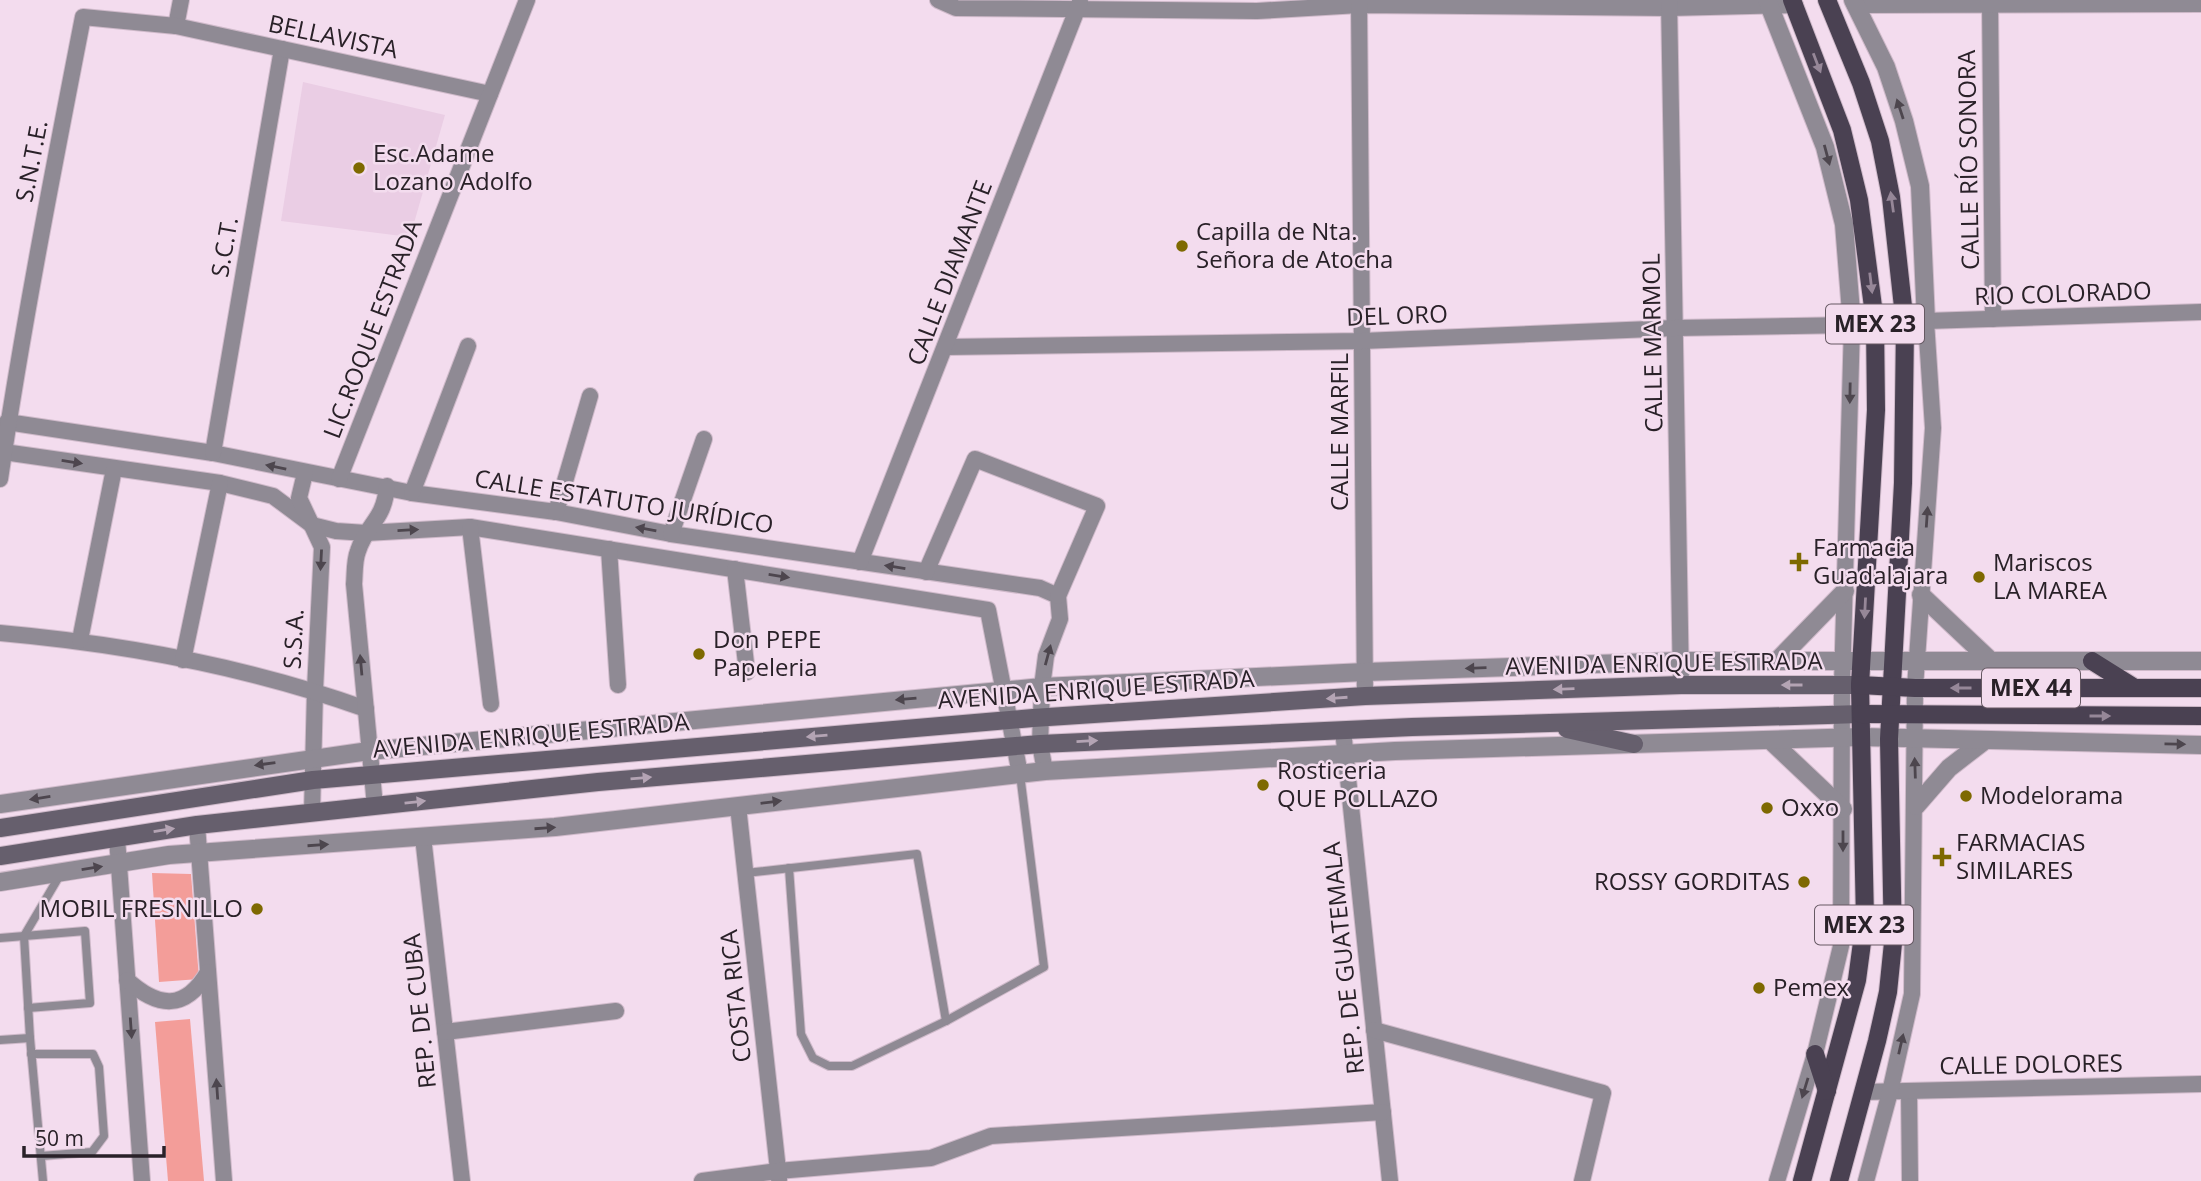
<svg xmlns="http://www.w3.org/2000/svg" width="2201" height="1181" viewBox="0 0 2201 1181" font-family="'Open Sans',sans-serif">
  <rect width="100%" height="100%" fill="#f3dcee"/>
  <!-- built -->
  <path fill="#eacde4" d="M 303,82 L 445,115 L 410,237 L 281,221 Z"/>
  <!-- green -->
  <g fill="#f39d99">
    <path d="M 152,873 L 191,874 L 199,979 L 159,982 Z"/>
    <path d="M 190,1019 L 204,1181 L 168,1181 L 155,1022 Z"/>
  </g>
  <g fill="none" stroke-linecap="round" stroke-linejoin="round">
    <defs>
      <g id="service">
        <path d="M 789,868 L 801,1034 L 813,1058 L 829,1066 L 852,1066 L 946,1021 L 1044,967 L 1020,774"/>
        <path d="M 746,873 L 917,854 L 946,1021"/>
        <path d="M 0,938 L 85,931 L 90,1003 L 28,1008"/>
        <path d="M 0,1040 L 30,1038"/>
        <path d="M 31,1054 L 93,1054 L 99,1067 L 104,1136 L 92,1152 L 41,1156"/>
        <path d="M 43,1181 L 30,1038 L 24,936 L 60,875"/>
      </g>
      <g id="minor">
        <path d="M 938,0 L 956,8 L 1257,11 L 1359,5 L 1669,8 L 1795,5"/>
        <path d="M 1359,0 L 1365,696"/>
        <path d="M 1669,0 L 1681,685"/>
        <path d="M 1990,0 L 1993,319"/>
        <path d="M 1855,5 L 2201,4 L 2201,0"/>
        <path d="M 176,26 L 181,0"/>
        <path d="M 945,347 L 1362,341 L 1675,328 L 1852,325 L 1842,685 L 1841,946 L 1815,1054 L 1777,1181"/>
        <path d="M 7,422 L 213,453 L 412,493 L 556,512 L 671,534 L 1040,588 L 1058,596 L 1060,619 L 1046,656 L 1042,687 L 1040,744 L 1045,771"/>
        <path d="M 4,452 L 220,483 L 273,496 L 312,525 L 336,531 L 366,533 L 470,527 L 988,610 L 1020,774"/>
        <path d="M 213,453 L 282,49"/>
        <path d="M 305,473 L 299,498 L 322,547 L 315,690 L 312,813"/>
        <path d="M 0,479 C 23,324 53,171 83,17 L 176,26 L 490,94"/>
        <path d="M 339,479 L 527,0"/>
        <path d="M 412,493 L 468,346"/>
        <path d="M 556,512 L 590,396"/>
        <path d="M 470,527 L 491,704"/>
        <path d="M 671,534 L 704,439"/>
        <path d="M 609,549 L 618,685"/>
        <path d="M 860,562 L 1080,2"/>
        <path d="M 735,569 L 747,672"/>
        <path d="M 926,572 L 975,459 L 1097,506 L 1058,596"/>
        <path d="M 0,633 C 123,644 249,667 366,709"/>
        <path d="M 80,640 L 114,469"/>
        <path d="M 183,660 L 220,483"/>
        <path d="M 1343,730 L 1390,1181"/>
        <path d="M 375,806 L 354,584 C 355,574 354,561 358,551 C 367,523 384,521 387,486"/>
        <path d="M 738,806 L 779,1179"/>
        <path d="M 197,825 L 224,1181"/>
        <path d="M 423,837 L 462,1181"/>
        <path d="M 117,838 L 142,1181"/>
        <path d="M 127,980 C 158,1008 185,1011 208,972"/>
        <path d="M 1374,1030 L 1603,1093 L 1582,1181"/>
        <path d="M 445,1032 L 616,1011"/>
        <path d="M 1909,1091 L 1910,1181"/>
        <path d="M 1863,1092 L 2201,1084"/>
        <path d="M 702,1181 L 778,1171 L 931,1158 L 991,1136 L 1383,1112"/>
        <path d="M 1866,1181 L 1890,1092 L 1912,994 L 1915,688 L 1933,428 L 1926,321 L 2201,312"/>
      </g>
      <g id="tertiary">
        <path d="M 1767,0 L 1825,147 L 1844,224 L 1852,325"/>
        <path d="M 1853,0 L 1886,67 L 1904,121 L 1920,186 L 1926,321"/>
        <path d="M 1921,595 L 1992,662"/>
        <path d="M 1777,661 L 1845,591"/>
        <path d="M 1770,740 L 1843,809"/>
        <path d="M 0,804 L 369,751 L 1042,687 L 1365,672 L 1681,661 L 2201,661"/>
        <path d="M 1916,806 L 1949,768 L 1984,741"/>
        <path d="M 0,882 L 169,855 L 555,827 L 1045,771 L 1395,751 L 1861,737 L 2201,745"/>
      </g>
      <g id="secondary">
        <path d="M 1567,729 L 1634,744"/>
        <path d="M 0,828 L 313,780 L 1033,718 L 1365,696 L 1681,685 L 1860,685"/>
        <path d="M 0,856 L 197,825 L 598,782 L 1040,744 L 1412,727 L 1861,714"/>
      </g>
      <g id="primary">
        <path d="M 1792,0 L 1842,130 L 1859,200 L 1875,322 L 1876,410 L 1860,685 L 1865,920 L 1857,980 L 1802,1181"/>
        <path d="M 1827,0 L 1861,83 L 1880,141 L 1891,197 L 1905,325 L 1903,483 L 1889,739 L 1893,943 L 1888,992 L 1877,1041 L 1839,1181"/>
        <path d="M 2092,661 L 2135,688"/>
        <path d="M 1860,685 L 1915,688 L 2201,688"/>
        <path d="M 1861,714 L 2201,716"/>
        <path d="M 1815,1054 L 1827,1091"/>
      </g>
    </defs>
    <!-- service casing -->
    <use href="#service" stroke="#cfbaca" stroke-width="10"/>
    <!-- minor casing -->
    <use href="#minor" stroke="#cfbaca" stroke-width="18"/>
    <!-- tertiary casing -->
    <use href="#tertiary" stroke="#cfbaca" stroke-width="20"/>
    <!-- secondary casing -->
    <use href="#secondary" stroke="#cfbaca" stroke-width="20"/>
    <!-- primary casing -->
    <use href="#primary" stroke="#cfbaca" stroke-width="20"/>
    <!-- service -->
    <use href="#service" stroke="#8f8a94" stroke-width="8"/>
    <!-- minor -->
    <use href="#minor" stroke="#8f8a94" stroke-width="16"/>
    <!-- tertiary -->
    <use href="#tertiary" stroke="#8f8a94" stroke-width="18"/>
    <!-- secondary -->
    <use href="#secondary" stroke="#665f6d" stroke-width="18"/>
    <!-- primary -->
    <use href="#primary" stroke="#4a4152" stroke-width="18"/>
  </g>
  <!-- one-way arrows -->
  <defs><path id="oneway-solid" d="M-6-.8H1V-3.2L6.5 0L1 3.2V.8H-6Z" transform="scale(1.75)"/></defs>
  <g fill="#968798">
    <use href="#oneway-solid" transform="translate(1817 63) rotate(69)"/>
    <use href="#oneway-solid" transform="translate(1892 202) rotate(-98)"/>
    <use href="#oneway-solid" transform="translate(1871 283) rotate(83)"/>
    <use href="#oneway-solid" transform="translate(1865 608) rotate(93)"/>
    <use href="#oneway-solid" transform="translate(1961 688) rotate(-180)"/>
    <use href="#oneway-solid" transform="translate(2100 716)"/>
  </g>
  <g fill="#4d464e">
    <use href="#oneway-solid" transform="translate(1900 109) rotate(-108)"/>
    <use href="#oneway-solid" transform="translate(1827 155) rotate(75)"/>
    <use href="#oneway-solid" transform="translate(1850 393) rotate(91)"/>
    <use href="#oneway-solid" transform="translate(72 462) rotate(9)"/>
    <use href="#oneway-solid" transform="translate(276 467) rotate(-168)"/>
    <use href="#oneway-solid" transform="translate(1927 517) rotate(-86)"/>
    <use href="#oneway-solid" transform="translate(646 529) rotate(-170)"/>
    <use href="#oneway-solid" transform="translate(408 530) rotate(-3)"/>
    <use href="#oneway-solid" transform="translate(321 560) rotate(93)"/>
    <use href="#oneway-solid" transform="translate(895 567) rotate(-171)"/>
    <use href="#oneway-solid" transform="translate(779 576) rotate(9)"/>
    <use href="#oneway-solid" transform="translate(1048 655) rotate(-75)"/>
    <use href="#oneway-solid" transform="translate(361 665) rotate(-95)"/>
    <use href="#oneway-solid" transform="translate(1476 668) rotate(178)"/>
    <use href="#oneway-solid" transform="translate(906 699) rotate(175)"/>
    <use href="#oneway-solid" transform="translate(2175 744) rotate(1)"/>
    <use href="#oneway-solid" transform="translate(265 764) rotate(172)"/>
    <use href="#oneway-solid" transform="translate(1915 768) rotate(-92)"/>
    <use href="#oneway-solid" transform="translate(40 798) rotate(171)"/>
    <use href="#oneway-solid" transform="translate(771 802) rotate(-7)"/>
    <use href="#oneway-solid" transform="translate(545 828) rotate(-4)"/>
    <use href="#oneway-solid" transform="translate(1843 841) rotate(90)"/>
    <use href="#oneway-solid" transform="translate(318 845) rotate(-4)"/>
    <use href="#oneway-solid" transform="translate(92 868) rotate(-9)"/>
    <use href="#oneway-solid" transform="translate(131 1028) rotate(86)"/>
    <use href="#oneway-solid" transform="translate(1901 1044) rotate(-77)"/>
    <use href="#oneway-solid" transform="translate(1805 1088) rotate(107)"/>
    <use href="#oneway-solid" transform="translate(217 1089) rotate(-94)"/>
  </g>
  <g fill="#b4a4b4">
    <use href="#oneway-solid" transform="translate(1792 685) rotate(-180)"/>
    <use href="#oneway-solid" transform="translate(1564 689) rotate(178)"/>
    <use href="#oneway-solid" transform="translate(1337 698) rotate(176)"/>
    <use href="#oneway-solid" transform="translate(817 736) rotate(175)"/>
    <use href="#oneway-solid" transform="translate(1087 741) rotate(-3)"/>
    <use href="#oneway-solid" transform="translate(641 778) rotate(-5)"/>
    <use href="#oneway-solid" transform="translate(415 802) rotate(-6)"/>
    <use href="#oneway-solid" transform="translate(164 830) rotate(-9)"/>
  </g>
  <!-- markers -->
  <g fill="#7e6901" stroke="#f3dcee" stroke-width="2.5">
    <circle cx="359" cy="168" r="7"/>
    <circle cx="1182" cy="246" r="7"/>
    <path d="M1795.5 551.5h7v7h7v7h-7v7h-7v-7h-7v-7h7z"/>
    <circle cx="1979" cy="577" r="7"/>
    <circle cx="699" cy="654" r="7"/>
    <circle cx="1263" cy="785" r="7"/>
    <circle cx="1966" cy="796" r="7"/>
    <circle cx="1767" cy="808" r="7"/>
    <path d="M1938.5 846.5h7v7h7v7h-7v7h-7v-7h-7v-7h7z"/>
    <circle cx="1804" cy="882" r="7"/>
    <circle cx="257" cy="909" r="7"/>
    <circle cx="1759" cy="988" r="7"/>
  </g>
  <g text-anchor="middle" stroke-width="5" stroke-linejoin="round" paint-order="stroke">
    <!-- shield labels -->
    <g fill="#f3dcee" stroke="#665963" stroke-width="2">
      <rect x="1826" y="304.5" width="98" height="39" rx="5"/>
      <rect x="1982" y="668.5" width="98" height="39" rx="5"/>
      <rect x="1815" y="905.5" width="98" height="39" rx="5"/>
    </g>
    <g font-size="23" font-weight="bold" fill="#292128">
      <text x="1875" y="332">MEX 23</text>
      <text x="2031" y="696">MEX 44</text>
      <text x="1864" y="933">MEX 23</text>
    </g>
    <!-- street labels -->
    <g font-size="24" fill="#292128" stroke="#f3dcee">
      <text transform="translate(333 37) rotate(12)" y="8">BELLAVISTA</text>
      <text transform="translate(1969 160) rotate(-91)" y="8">CALLE RÍO SONORA</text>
      <text transform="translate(32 161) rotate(-79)" y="8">S.N.T.E.</text>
      <text transform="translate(225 247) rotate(-80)" y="8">S.C.T.</text>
      <text transform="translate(950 273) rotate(-69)" y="8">CALLE DIAMANTE</text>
      <text transform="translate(2063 294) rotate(-2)" y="8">RIO COLORADO</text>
      <text transform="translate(1397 316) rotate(-2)" y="8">DEL ORO</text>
      <text transform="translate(373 329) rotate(-69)" y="8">LIC.ROQUE ESTRADA</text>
      <text transform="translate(1653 343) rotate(-91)" y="8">CALLE MARMOL</text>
      <text transform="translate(1340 432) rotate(-90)" y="8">CALLE MARFIL</text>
      <text transform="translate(624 502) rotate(9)" y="8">CALLE ESTATUTO JURÍDICO</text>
      <text transform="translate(294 639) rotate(-87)" y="8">S.S.A.</text>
      <text transform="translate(1664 664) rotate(-1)" y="8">AVENIDA ENRIQUE ESTRADA</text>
      <text transform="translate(1096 690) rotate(-4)" y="8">AVENIDA ENRIQUE ESTRADA</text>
      <text transform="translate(531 736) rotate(-5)" y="8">AVENIDA ENRIQUE ESTRADA</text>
      <text transform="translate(1344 958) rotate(-96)" y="8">REP. DE GUATEMALA</text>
      <text transform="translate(736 996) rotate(-96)" y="8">COSTA RICA</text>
      <text transform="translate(420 1011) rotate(-96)" y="8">REP. DE CUBA</text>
      <text transform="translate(2031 1065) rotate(-1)" y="8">CALLE DOLORES</text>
    </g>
    <!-- poi labels -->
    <g font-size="24" fill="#292128" stroke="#f3dcee" text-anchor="start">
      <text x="373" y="162">Esc.Adame<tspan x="373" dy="28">Lozano Adolfo</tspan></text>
      <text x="1196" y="240">Capilla de Nta.<tspan x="1196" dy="28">Señora de Atocha</tspan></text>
      <text x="1813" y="556">Farmacia<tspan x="1813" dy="28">Guadalajara</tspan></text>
      <text x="1993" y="571">Mariscos<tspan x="1993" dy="28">LA MAREA</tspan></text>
      <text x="713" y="648">Don PEPE<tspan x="713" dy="28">Papeleria</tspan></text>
      <text x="1277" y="779">Rosticeria<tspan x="1277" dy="28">QUE POLLAZO</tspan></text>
      <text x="1980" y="804">Modelorama</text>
      <text x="1781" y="816">Oxxo</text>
      <text x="1956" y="851">FARMACIAS<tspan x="1956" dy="28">SIMILARES</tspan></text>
      <text x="1790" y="890" text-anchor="end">ROSSY GORDITAS</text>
      <text x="243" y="917" text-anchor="end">MOBIL FRESNILLO</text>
      <text x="1773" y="996">Pemex</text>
    </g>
  </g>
  <!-- scale -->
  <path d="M24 1146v10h140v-10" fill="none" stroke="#292128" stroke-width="3.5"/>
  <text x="35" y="1146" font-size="21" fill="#292128" stroke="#f3dcee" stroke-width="5" paint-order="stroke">50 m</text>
</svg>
